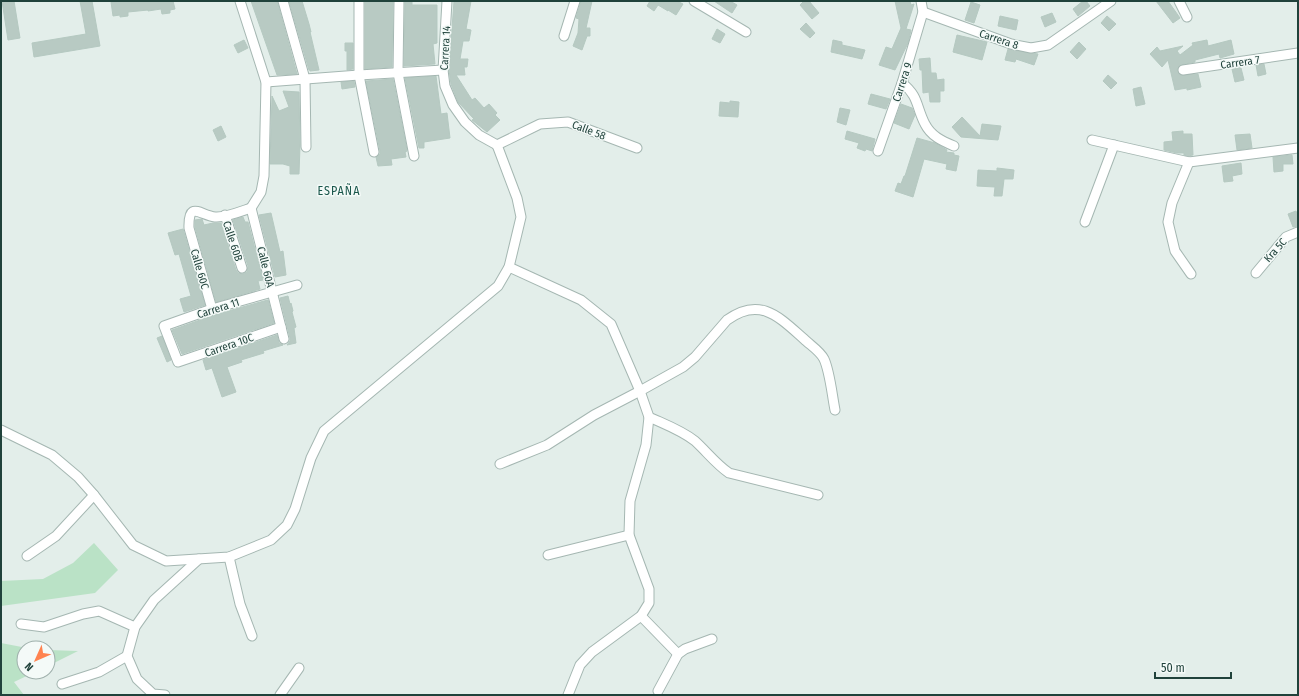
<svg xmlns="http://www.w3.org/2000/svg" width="1299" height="696" viewBox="0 0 1299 696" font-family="'Fira Sans Condensed',sans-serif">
  <rect width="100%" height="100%" fill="#e3eeea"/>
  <!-- green -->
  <g fill="#bae2c6">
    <path d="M 94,543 L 118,570 L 95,593 L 1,606 L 1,581 L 43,579 L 73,563 Z"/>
    <path d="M 1,643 L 27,648 L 24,648 L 24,672 L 35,672 L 14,682 L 24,695 L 1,695 Z"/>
    <path d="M 48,650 L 78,651 L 48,666 Z"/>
  </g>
  <!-- building -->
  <g fill="#b8cac3" stroke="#b5c9c1">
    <path d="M 2,1 L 14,1 L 20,38 L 8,40 Z"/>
    <path d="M 80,1 L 92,1 L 100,46 L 34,57 L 32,43 L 86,34 Z"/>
    <path d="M 123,1 L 173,1 L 175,9 L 170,10 L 170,13 L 162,14 L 161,9 L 148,11 L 148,10 L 128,12 L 128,16 L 120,17 L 120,15 L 113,16 L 111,2 Z"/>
    <path d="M 251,1 L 277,1 L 297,74 L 277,75 Z"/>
    <path d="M 289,1 L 302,1 L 309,24 L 311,32 L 310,32 L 319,70 L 310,71 L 310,70 L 309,70 Z"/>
    <path d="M 365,1 L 393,1 L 392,67 L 365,69 Z"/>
    <path d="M 405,1 L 412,1 L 412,5 L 437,5 L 437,43 L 433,44 L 435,64 L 404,66 Z"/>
    <path d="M 454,1 L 471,1 L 466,29 L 471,30 L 469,41 L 463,41 L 460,59 L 468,59 L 467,67 L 464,67 L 465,75 L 456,75 L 472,100 L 475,98 L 484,108 L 489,104 L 497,113 L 495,115 L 500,120 L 487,132 L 472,120 L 474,119 L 458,102 L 451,84 L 449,70 Z"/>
    <path d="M 581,1 L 592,1 L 586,28 L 590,28 L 590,36 L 587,36 L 582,50 L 573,46 L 578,33 L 579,19 L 576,18 Z"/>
    <path d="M 650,1 L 677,1 L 683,4 L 676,15 L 668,10 L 668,11 L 658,5 L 654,11 L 647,6 Z"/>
    <path d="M 714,1 L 730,1 L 737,5 L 732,13 Z"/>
    <path d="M 804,1 L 809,1 L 819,13 L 812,19 L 800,5 Z"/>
    <path d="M 895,1 L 910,1 L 911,5 L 914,4 L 906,29 L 911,30 L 908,43 L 895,70 L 879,65 L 886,47 L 892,49 L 901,28 Z"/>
    <path d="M 1083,1 L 1086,1 L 1090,6 L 1078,16 L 1073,9 Z"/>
    <path d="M 1156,1 L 1168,1 L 1180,18 L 1173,23 Z"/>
    <path d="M 971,2 L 980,5 L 974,23 L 965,20 Z"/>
    <path d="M 1052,13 L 1056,22 L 1045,27 L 1041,17 Z"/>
    <path d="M 1000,16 L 1018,20 L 1016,30 L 998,26 Z"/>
    <path d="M 1107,16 L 1116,24 L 1109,31 L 1101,23 Z"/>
    <path d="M 806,23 L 815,33 L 810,38 L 800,29 Z"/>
    <path d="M 717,29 L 725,34 L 720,43 L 712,39 Z"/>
    <path d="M 957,35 L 987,42 L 982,60 L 953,52 Z"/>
    <path d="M 244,40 L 248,48 L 238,53 L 234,45 Z"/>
    <path d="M 833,40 L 842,42 L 842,45 L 865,50 L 862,59 L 831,52 Z"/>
    <path d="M 1207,40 L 1208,46 L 1231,40 L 1234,54 L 1220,58 L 1219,54 L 1195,60 L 1195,62 L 1180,65 L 1177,70 L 1180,75 L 1198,74 L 1201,87 L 1187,90 L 1187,88 L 1175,90 L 1168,60 L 1162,67 L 1150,54 L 1157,47 L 1160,51 L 1183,46 L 1177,51 L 1180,55 L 1193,45 L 1192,43 Z"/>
    <path d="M 1079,42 L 1086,49 L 1077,59 L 1070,52 Z"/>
    <path d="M 345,43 L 353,43 L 353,69 L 347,70 L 347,51 L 345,51 Z"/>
    <path d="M 1008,49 L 1038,54 L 1034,65 L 1016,59 L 1015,62 L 1005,60 Z"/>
    <path d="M 930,58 L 931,73 L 936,73 L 937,80 L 944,79 L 944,91 L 940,91 L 940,102 L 930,102 L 929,92 L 923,93 L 922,70 L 920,70 L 919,59 Z"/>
    <path d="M 1264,64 L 1266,74 L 1258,76 L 1256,65 Z"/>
    <path d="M 1241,68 L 1244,80 L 1235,82 L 1232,69 Z"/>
    <path d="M 1108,75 L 1117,83 L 1111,89 L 1103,81 Z"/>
    <path d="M 436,76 L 441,114 L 447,113 L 450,138 L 424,142 L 424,148 L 419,148 L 405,78 Z"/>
    <path d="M 393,79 L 407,150 L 406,152 L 405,152 L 406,157 L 391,159 L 392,165 L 378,166 L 376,157 L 380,154 L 380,151 L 366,81 Z"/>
    <path d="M 354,81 L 355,87 L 342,89 L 341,82 Z"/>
    <path d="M 1141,87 L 1145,104 L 1136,106 L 1133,89 Z"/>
    <path d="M 283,91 L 299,92 L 300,146 L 299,174 L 290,174 L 290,166 L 283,164 L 270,164 L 272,96 L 279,111 L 289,107 Z"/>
    <path d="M 871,94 L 890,99 L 886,109 L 868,104 Z"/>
    <path d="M 730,101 L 739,102 L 738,117 L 719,116 L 720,102 L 730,103 Z"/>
    <path d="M 901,104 L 912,108 L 915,115 L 909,129 L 894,123 Z"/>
    <path d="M 840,108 L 850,110 L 846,125 L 837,122 Z"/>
    <path d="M 962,117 L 980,136 L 982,124 L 1001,126 L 998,140 L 961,137 L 952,127 Z"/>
    <path d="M 221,126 L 226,137 L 218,141 L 213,130 Z"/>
    <path d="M 847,131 L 875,139 L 872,151 L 866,149 L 865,151 L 857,148 L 859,143 L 845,139 Z"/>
    <path d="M 1183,131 L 1183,134 L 1192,134 L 1193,155 L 1188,156 L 1184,155 L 1184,153 L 1177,153 L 1164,150 L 1164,142 L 1173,141 L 1172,132 Z"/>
    <path d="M 1250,134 L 1252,148 L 1237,150 L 1235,135 Z"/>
    <path d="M 917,138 L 935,143 L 947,150 L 946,152 L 954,153 L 954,155 L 959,156 L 956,171 L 946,169 L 947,164 L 924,159 L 913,197 L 895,191 L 898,183 L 901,184 L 904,176 L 905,176 Z"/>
    <path d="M 1292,155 L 1293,164 L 1283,164 L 1283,171 L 1274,172 L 1273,157 Z"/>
    <path d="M 1241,163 L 1242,174 L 1232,176 L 1233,181 L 1224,182 L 1222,166 Z"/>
    <path d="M 997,168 L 1014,170 L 1013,179 L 1004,179 L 1002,196 L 994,196 L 995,187 L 977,186 L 978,170 L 997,171 Z"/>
    <path d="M 1296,211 L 1298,217 L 1298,226 L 1293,227 L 1288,214 Z"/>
    <path d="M 271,213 L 280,252 L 283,251 L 286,275 L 275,277 L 259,215 Z"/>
    <path d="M 243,217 L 245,222 L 248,222 L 263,280 L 258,281 L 260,289 L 216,302 L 195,227 L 195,220 L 202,219 L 204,225 L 213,223 L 221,223 L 236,270 L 238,273 L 243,274 L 247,272 L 248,266 L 233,220 Z"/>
    <path d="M 183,229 L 205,305 L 184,312 L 180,299 L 191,296 L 179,254 L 175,255 L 168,233 Z"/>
    <path d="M 288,296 L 290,304 L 291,303 L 293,311 L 292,312 L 296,327 L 294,328 L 296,343 L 287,345 L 290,341 L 290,338 L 280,298 Z"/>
    <path d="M 268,300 L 274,323 L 182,354 L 172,330 L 214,315 L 264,301 Z"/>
    <path d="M 277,335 L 279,343 L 283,345 L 263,351 L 264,353 L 241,360 L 242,362 L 227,367 L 236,392 L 222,397 L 212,368 L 206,370 L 203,360 Z"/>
    <path d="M 162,336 L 171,360 L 167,362 L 157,338 Z"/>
  </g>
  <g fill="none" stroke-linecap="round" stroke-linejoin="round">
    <defs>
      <g id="minor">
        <path d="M 240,1 L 266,82 L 264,176 L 261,192 L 251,208"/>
        <path d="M 283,1 L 305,79 L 306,147"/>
        <path d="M 359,1 L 359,75 L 374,152"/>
        <path d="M 399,1 L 398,73 L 414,156"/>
        <path d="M 447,1 L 443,70 L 445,86 L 453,105 L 465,122 L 479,135 L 497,145"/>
        <path d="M 694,1 L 746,32"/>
        <path d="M 1179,1 L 1187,17"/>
        <path d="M 923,12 L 1011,44 L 1031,48 L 1048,45 L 1111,1"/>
        <path d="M 564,36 L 575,1"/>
        <path d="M 1183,70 L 1298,53"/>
        <path d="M 266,82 L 359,75 L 443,70"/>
        <path d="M 902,83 C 919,96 916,107 925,124 C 931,136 942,141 954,146"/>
        <path d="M 1092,140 L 1189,162 L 1298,148"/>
        <path d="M 497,145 L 540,124 L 568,122 L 637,148"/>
        <path d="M 878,151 L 902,83 L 923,12 L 921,1"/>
        <path d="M 1189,162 L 1172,203 L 1168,222 L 1175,251 L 1191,274"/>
        <path d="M 251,208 L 284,339"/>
        <path d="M 225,215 L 242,268"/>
        <path d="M 1085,222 L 1114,145"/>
        <path d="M 509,267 L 581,300 L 611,324 L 640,391 L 649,417 L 646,445 L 630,501 L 629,535 L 649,589 L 649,603 L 641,616 L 592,652 L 580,665 L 568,695"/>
        <path d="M 1256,273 L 1286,237 L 1298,232"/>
        <path d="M 212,309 L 189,228 C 188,200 200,215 215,217 C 225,218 242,211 251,208"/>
        <path d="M 281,327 L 178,362 L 164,326 L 212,309 L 297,285"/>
        <path d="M 649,417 C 664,424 681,430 695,441 C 707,452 716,464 729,473 L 818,495"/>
        <path d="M 1,430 L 52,455 L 78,477 L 94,495 L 133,545 L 166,561 L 229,557 L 271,540 L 287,525 L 295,509 L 311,458 L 324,431 L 498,286 L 509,267 L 521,217 L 517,198 L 497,145"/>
        <path d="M 500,464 L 547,445 L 594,415 L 640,391 L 683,367 L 695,357 L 727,320 C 760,296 779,317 804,339 C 810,345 820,351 824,359 C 830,372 832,395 835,410"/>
        <path d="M 548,555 L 629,535"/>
        <path d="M 27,556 L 56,536 L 94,495"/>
        <path d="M 229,557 L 240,604 L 252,636"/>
        <path d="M 641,616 L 678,654"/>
        <path d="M 21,624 L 44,627 L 83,614 L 99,611 L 135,627"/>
        <path d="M 62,684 L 99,672 L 127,656"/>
        <path d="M 658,691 L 678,654 L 685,649 L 712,639"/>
        <path d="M 165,695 L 153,694 L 137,679 L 127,656 L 135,627 L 154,600 L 199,559"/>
        <path d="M 280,695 L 299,668"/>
      </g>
    </defs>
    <!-- minor casing -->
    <use href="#minor" stroke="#a5b7b2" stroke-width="11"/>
    <!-- minor -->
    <use href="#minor" stroke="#fff" stroke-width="9"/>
  </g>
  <g text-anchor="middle" stroke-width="3" stroke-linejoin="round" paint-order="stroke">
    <!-- street labels -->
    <g font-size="11" fill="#20423b" stroke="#f4faf8">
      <text transform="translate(999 39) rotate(18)" y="4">Carrera 8</text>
      <text transform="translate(445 48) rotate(-87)" y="4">Carrera 14</text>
      <text transform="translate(1240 62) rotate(-8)" y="4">Carrera 7</text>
      <text transform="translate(902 82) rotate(-72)" y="4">Carrera 9</text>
      <text transform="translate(589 130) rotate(21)" y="4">Calle 58</text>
      <text transform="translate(233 241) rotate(72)" y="4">Calle 60B</text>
      <text transform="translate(1275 250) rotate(-48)" y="4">Kra 5C</text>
      <text transform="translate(266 267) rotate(76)" y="4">Calle 60A</text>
      <text transform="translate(200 269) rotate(74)" y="4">Calle 60C</text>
      <text transform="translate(218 308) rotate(-18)" y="4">Carrera 11</text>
      <text transform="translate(229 345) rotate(-19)" y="4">Carrera 10C</text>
    </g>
    <!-- neighbourhood labels -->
    <g font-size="12" letter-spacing="1" fill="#1a574b" stroke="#f4faf8">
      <text x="339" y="195">ESPAÑA</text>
    </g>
  </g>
  <!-- border -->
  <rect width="1299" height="696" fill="none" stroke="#20423b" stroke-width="4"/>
  <!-- north arrow -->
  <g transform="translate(36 660) rotate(225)"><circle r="19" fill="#f4faf8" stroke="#9fb0ac"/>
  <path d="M0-3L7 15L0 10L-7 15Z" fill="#ff8350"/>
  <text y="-6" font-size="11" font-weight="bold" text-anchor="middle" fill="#20423b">N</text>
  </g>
  <!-- scale -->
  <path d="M1155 672v6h76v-6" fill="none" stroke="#20423b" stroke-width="2"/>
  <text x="1161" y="672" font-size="12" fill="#20423b" stroke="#f4faf8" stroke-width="3" paint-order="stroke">50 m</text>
</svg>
